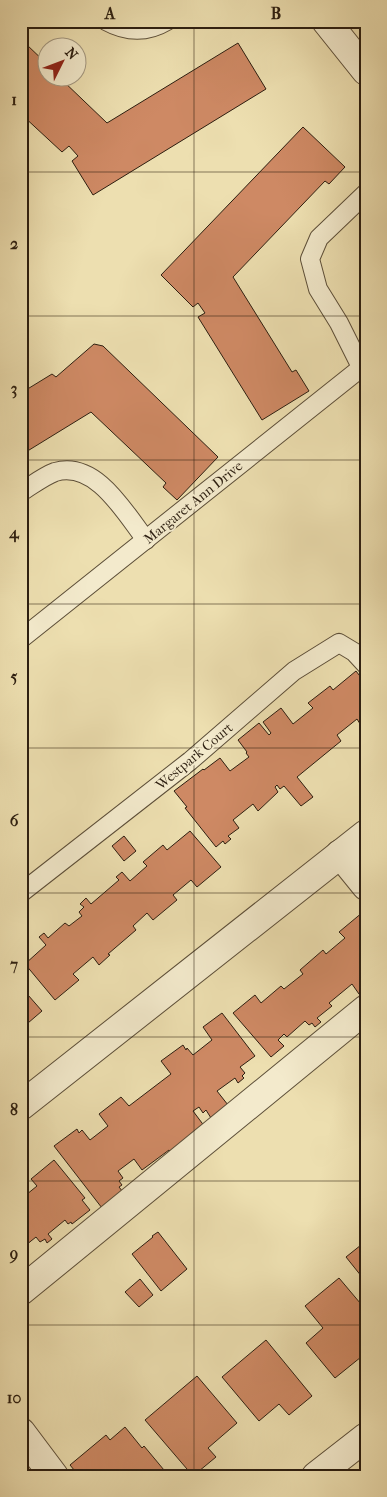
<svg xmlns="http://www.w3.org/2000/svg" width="387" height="1497" viewBox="0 0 387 1497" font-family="'IM FELL French Canon',serif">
  <rect width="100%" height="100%" fill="#eddfb0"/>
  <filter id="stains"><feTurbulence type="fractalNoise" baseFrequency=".004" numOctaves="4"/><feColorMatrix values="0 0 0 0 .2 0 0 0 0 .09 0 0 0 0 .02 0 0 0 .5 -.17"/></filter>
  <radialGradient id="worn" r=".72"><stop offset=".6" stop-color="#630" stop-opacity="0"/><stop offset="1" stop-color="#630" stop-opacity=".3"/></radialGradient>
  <!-- building -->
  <g fill="#ce8964" stroke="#2c1e10">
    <path d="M 21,34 L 29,41 L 26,44 L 48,65 L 48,78 L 60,78 L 107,123 L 238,43 L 266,89 L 93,195 L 72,161 L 78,156 L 69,146 L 62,152 L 21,114 Z"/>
    <path d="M 303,127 L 345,167 L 329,184 L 325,181 L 233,277 L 292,372 L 296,370 L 309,391 L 262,420 L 198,317 L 205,313 L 198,303 L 193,307 L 161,275 Z"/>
    <path d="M 94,344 L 103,346 L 218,457 L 177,500 L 163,487 L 166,483 L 91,412 L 21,455 L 21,393 L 52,374 L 56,377 Z"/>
    <path d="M 356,671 L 366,684 L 366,725 L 362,727 L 357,719 L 337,735 L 341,741 L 297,777 L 313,797 L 301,806 L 284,786 L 280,789 L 277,785 L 275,787 L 278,792 L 258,811 L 253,804 L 233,820 L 239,828 L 228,836 L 231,839 L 225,844 L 223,841 L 216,847 L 185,808 L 187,807 L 174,791 L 203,769 L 204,770 L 220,758 L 230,771 L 249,757 L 246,753 L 247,752 L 238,740 L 259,723 L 269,735 L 271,733 L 263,722 L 281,708 L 293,724 L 313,708 L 308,703 L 330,686 L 333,690 Z"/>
    <path d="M 190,831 L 221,867 L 197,887 L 191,880 L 173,895 L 177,900 L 153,920 L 147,913 L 133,926 L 136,930 L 108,954 L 110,955 L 99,965 L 93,957 L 73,974 L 79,980 L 55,1000 L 25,964 L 46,945 L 39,937 L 44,933 L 48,938 L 65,923 L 69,926 L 82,916 L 79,912 L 84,907 L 80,904 L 86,898 L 91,904 L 119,880 L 116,877 L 122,872 L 130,881 L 147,866 L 143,862 L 163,845 L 167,850 Z"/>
    <path d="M 124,836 L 136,851 L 124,861 L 112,846 Z"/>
    <path d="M 363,912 L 366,915 L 366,989 L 359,994 L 352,984 L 329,1003 L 332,1006 L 317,1018 L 321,1022 L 315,1027 L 312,1023 L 309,1025 L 305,1021 L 287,1037 L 284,1034 L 278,1040 L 284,1046 L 271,1057 L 233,1013 L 255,995 L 261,1003 L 281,986 L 284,989 L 303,974 L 300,970 L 323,950 L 326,954 L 345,938 L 339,932 Z"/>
    <path d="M 21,987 L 42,1011 L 21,1029 Z"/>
    <path d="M 222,1013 L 255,1056 L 240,1067 L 245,1073 L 242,1076 L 244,1078 L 238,1083 L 235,1078 L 217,1091 L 228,1105 L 211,1118 L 206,1110 L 203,1113 L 199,1107 L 193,1111 L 205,1127 L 171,1152 L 169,1150 L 142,1170 L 134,1159 L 118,1171 L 123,1178 L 119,1181 L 122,1185 L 119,1187 L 123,1192 L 102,1208 L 54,1146 L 77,1129 L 79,1133 L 82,1130 L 90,1140 L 108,1126 L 99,1114 L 121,1097 L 129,1106 L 171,1074 L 161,1061 L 183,1045 L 186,1050 L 187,1048 L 193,1055 L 212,1040 L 203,1027 Z"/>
    <path d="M 54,1160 L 85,1198 L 82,1200 L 90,1210 L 72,1224 L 71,1222 L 68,1224 L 65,1220 L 48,1234 L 52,1239 L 47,1243 L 45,1239 L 40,1242 L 36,1237 L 26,1245 L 29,1248 L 21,1254 L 21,1199 L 37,1186 L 31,1179 Z"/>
    <path d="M 158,1232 L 187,1269 L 161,1291 L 132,1254 L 153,1237 L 152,1236 Z"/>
    <path d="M 366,1241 L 366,1282 L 346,1257 Z"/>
    <path d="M 21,1254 L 28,1262 L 21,1268 Z"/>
    <path d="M 339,1278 L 366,1310 L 366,1353 L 335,1378 L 306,1343 L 323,1328 L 305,1306 Z"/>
    <path d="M 140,1279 L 153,1295 L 139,1307 L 125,1292 Z"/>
    <path d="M 266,1340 L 312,1396 L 289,1415 L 279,1404 L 259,1421 L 222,1377 Z"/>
    <path d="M 197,1376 L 237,1423 L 208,1448 L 216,1457 L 193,1476 L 145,1420 Z"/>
    <path d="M 125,1427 L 142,1448 L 144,1446 L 169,1476 L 79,1476 L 70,1465 L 106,1435 L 110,1440 Z"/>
  </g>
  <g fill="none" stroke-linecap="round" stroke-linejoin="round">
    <defs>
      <g id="lane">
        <path d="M 106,21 C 126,32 147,33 167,21"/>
        <path d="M 361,367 L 339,323 L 318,289 L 310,259 L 319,238 L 366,193"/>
        <path d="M 21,492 C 31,486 44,476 55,472 C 96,460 125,513 146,540"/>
        <path d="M 21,639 L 366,364"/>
        <path d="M 21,893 L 190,761 L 294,671 L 339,643 L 354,652 L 366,665"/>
      </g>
      <g id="street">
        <path d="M 326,21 L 366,71"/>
        <path d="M 340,854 L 366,886"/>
        <path d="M 21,1106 L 366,834"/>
        <path d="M 21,1291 L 366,1009"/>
        <path d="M 21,1432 L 54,1476"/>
        <path d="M 316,1476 L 366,1437"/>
      </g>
    </defs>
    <!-- lane casing -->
    <use href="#lane" stroke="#5c4e38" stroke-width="20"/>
    <!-- street casing -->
    <use href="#street" stroke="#5c4e38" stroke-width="30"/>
    <!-- lane -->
    <use href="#lane" stroke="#f3eacc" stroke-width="18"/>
    <!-- street -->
    <use href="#street" stroke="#f3eacc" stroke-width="28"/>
  </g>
  <!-- grid -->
  <path fill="none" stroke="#2c1e10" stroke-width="1" stroke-opacity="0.55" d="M 194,21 L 194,1476M 21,172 L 366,172M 21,316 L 366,316M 21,460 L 366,460M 21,604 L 366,604M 21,748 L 366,748M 21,893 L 366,893M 21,1037 L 366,1037M 21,1181 L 366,1181M 21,1325 L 366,1325"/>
  <g text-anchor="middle" stroke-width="4" stroke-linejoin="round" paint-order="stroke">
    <!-- street labels -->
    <g font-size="14" fill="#2c1e10" stroke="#f3eacc">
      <text transform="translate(193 502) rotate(-39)" y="5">Margaret Ann Drive</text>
      <text transform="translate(194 756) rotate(-40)" y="5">Westpark Court</text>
    </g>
  </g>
  <!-- margin -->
  <rect width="387" height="1497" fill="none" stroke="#eddfb0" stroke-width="55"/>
  <!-- north arrow -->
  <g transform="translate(62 62) rotate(48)"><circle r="24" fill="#f3eacc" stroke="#a39881"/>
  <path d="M0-4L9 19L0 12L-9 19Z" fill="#8f2418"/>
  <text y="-8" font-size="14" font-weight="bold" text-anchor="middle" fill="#2c1e10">N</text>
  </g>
  <rect x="28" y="28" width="332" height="1442" fill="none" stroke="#2c1e10" stroke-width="2"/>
  <g font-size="16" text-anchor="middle" font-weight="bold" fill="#2c1e10">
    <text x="110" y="19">A</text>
    <text x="276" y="19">B</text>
    <text x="14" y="105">1</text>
    <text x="14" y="249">2</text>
    <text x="14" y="394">3</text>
    <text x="14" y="538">4</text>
    <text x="14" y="682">5</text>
    <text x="14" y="826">6</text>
    <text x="14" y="970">7</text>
    <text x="14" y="1115">8</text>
    <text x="14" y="1259">9</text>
    <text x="14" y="1403">10</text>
  </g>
  <rect width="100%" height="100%" filter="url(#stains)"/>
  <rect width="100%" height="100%" fill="url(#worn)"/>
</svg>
